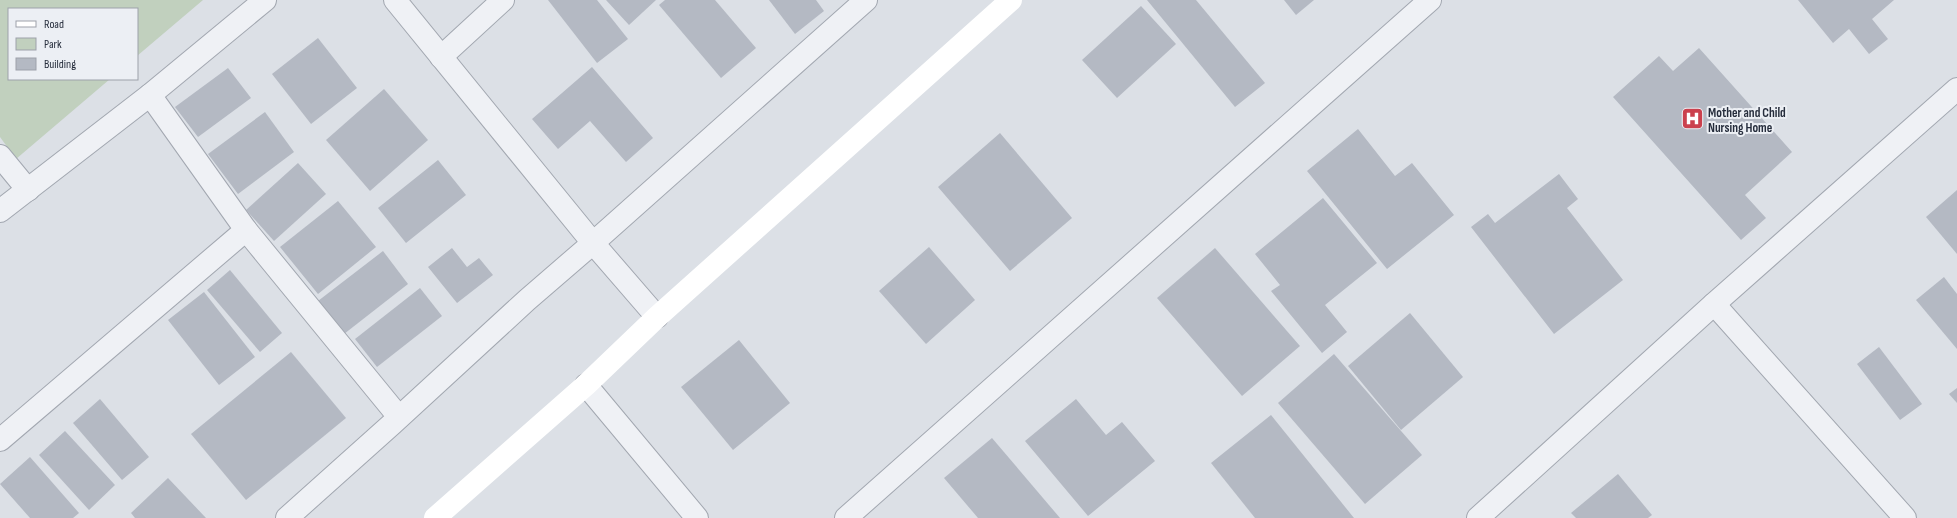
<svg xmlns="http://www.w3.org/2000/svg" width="1957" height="518" viewBox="0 0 1957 518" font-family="'Sofia Sans Condensed',sans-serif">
  <rect width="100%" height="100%" fill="#dce0e6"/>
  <!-- green -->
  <path fill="#c1d0be" d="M 0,0 L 203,0 L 137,56 L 137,9 L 9,9 L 9,79 L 110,79 L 16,159 L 0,137 Z"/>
  <!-- building -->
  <g fill="#b4b9c3">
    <path d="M 548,0 L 597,0 L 628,39 L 597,63 Z"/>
    <path d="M 606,0 L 656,0 L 629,25 Z"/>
    <path d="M 665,0 L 715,0 L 756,48 L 721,78 L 659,5 Z"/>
    <path d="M 769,0 L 816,0 L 824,11 L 795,34 Z"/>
    <path d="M 1147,0 L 1196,0 L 1265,83 L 1235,107 Z"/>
    <path d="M 1284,0 L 1314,0 L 1296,15 Z"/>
    <path d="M 1798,0 L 1894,0 L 1872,19 L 1888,39 L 1869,54 L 1849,29 L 1833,43 Z"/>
    <path d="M 1141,6 L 1176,44 L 1117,98 L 1082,60 Z"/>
    <path d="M 318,38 L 357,88 L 311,124 L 272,74 Z"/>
    <path d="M 1699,48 L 1792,152 L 1745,195 L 1766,218 L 1741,240 L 1613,97 L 1659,56 L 1673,71 Z"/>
    <path d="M 592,67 L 653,138 L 626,162 L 590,121 L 558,149 L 532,119 Z"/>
    <path d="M 228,68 L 251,98 L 198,137 L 175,107 Z"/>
    <path d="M 384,89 L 428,140 L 370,191 L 326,140 Z"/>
    <path d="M 265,112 L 294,152 L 238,194 L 208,154 Z"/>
    <path d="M 1358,129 L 1395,176 L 1412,163 L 1454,215 L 1387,269 L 1307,171 Z"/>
    <path d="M 1000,133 L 1072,218 L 1010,271 L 938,187 Z"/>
    <path d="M 438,160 L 466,195 L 406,243 L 378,208 Z"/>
    <path d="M 298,163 L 326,194 L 274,241 L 246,210 Z"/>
    <path d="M 1559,174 L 1578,199 L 1567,208 L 1623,280 L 1554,334 L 1471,227 L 1488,214 L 1495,223 Z"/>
    <path d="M 1957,190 L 1957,254 L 1926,217 Z"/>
    <path d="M 1323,198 L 1377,263 L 1325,305 L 1347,332 L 1322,353 L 1271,291 L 1280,285 L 1255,254 Z"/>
    <path d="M 338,201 L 376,247 L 318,294 L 280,247 Z"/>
    <path d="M 929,247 L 975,300 L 926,344 L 879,291 Z"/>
    <path d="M 452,248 L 467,267 L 479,258 L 493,275 L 457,303 L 428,267 Z"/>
    <path d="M 1215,248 L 1300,346 L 1242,396 L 1157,298 Z"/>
    <path d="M 383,251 L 408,284 L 344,334 L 318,301 Z"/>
    <path d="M 230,270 L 282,333 L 260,352 L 207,290 Z"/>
    <path d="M 1944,277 L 1957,294 L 1957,349 L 1916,300 Z"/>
    <path d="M 420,288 L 442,316 L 377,367 L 355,339 Z"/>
    <path d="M 204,292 L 255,357 L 219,385 L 168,320 Z"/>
    <path d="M 1410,313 L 1463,377 L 1401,430 L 1348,366 Z"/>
    <path d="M 739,340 L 790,403 L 733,450 L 681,387 Z"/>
    <path d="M 1879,347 L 1922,404 L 1900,420 L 1857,364 Z"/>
    <path d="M 291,352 L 346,418 L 246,500 L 191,434 Z"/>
    <path d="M 1334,354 L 1422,455 L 1365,504 L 1278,403 Z"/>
    <path d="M 1957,388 L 1957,403 L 1949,394 Z"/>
    <path d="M 100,399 L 149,457 L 122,480 L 73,423 Z"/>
    <path d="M 1076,399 L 1106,435 L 1122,422 L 1155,461 L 1088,516 L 1025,441 Z"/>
    <path d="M 1271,415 L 1354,518 L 1255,518 L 1211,463 Z"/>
    <path d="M 65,431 L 115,485 L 89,510 L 39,455 Z"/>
    <path d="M 992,438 L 1060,518 L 978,518 L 944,478 Z"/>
    <path d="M 30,457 L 79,513 L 73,518 L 30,518 L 0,484 Z"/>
    <path d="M 1618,474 L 1652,515 L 1648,518 L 1576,518 L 1571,513 Z"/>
    <path d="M 168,478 L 206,518 L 135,518 L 131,513 Z"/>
  </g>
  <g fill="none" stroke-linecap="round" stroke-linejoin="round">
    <defs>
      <g id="street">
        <path d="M 395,0 L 593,243 L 657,317"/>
        <path d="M 441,57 L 503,0"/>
        <path d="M 150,95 L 246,230 L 399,417"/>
        <path d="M 0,156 L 28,190"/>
        <path d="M 0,211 L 150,95 L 265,0"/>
        <path d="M 1714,304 L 1905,518"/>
        <path d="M 586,385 L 697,518"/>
        <path d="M 0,440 L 246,230"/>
        <path d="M 287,518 L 392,424 L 527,300 L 593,243 L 866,0"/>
        <path d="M 846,518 L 1430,0"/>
        <path d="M 1478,518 L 1714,304 L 1957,89"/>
      </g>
    </defs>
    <!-- street casing -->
    <use href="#street" stroke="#a2a7b0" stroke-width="24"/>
    <!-- street -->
    <use href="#street" stroke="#eff1f5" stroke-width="22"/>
    <!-- secondary -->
    <path stroke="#fff" stroke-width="22" d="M 435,518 L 586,385 L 657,317 L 1011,0"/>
  </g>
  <!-- icons -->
  <defs>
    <symbol id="hospital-square" viewBox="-11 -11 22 22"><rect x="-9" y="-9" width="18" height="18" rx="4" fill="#cb414e" stroke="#eceff4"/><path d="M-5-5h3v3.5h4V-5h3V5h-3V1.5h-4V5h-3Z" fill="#fff"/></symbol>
  </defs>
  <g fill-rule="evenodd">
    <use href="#hospital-square" x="1680" y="106" width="25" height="25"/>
  </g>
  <g text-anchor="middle" stroke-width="4" stroke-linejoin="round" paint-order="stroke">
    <!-- poi labels -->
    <g font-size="13" font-weight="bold" fill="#262d3c" stroke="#eceff4" text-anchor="start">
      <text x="1708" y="117">Mother and Child<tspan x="1708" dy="15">Nursing Home</tspan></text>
    </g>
  </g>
  <!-- legend -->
  <rect x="8" y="8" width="130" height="72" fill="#eceff4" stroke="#9da1aa"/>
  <rect x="16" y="21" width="20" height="6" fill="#ffffff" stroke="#9da1aa"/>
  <text x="44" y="28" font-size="12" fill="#262d3c">Road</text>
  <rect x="16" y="38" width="20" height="12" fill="#c1d0be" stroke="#9da1aa"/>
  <text x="44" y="48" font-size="12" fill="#262d3c">Park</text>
  <rect x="16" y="58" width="20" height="12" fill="#b4b9c3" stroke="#9da1aa"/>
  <text x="44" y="68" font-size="12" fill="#262d3c">Building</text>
</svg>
